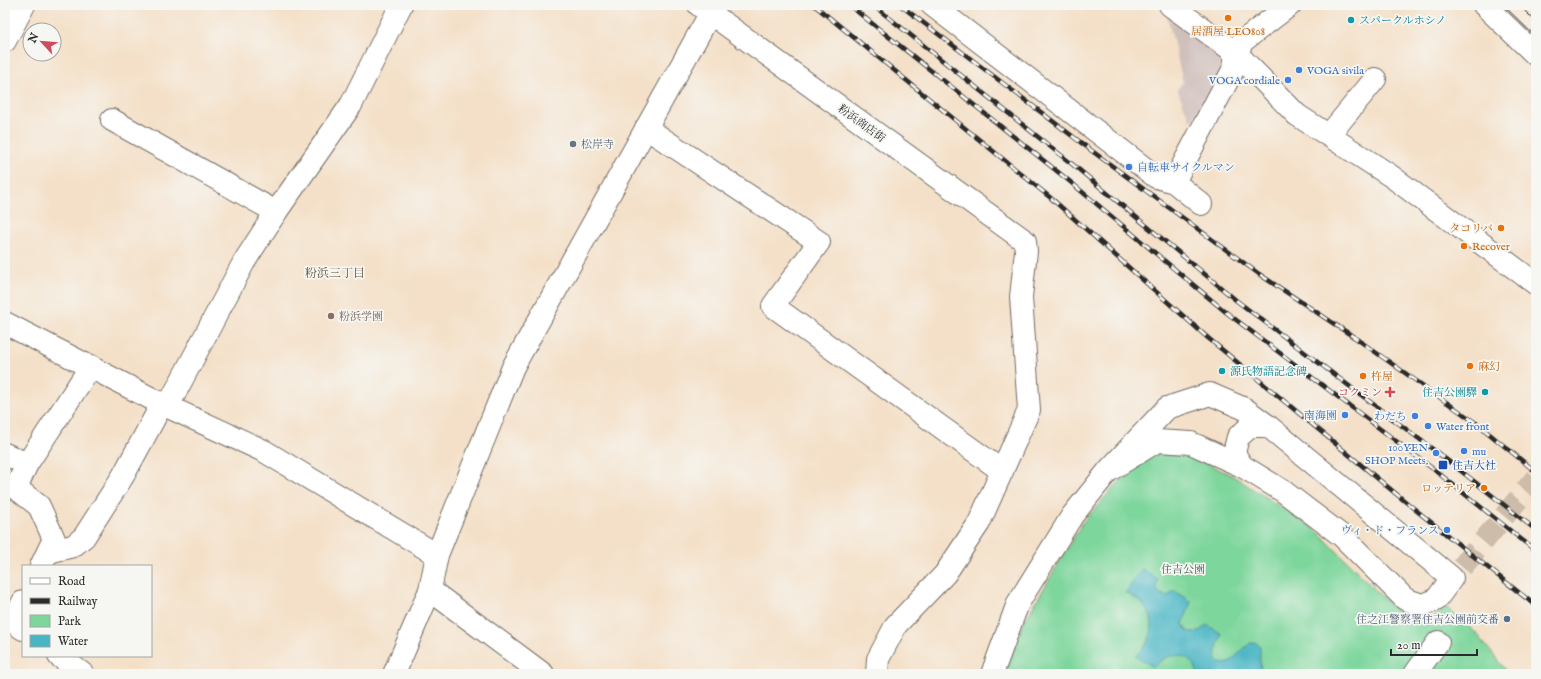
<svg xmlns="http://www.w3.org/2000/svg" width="1541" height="679" viewBox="0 0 1541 679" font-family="'IM FELL English','Noto Serif JP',serif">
  <rect width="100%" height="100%" fill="#f6f6f2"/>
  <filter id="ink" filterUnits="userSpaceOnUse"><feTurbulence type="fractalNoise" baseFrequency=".025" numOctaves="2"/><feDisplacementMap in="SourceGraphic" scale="8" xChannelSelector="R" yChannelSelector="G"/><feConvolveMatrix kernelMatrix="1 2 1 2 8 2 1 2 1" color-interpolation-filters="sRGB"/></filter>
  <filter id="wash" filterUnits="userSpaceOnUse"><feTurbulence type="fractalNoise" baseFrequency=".012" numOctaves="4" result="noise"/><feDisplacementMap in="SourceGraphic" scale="16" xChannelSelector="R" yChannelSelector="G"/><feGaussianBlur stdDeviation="0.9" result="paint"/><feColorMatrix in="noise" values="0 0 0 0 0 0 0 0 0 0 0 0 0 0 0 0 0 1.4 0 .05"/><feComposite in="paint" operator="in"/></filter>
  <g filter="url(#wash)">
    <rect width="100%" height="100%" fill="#f4e0c8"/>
    <!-- industrial -->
    <path fill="#d0c0bc" d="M 1166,11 L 1211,45 L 1228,70 L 1191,122 L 1177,89 L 1183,82 Z"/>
    <!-- green -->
    <path fill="#7dd69b" stroke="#548063" d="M 1158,454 L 1192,456 L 1233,476 L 1316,530 L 1399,614 L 1427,621 L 1447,608 L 1477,634 L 1508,674 L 1005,674 L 1023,624 L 1083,522 L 1127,473 Z"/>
    <!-- water -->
    <path fill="#49b6c5" stroke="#3a7078" d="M 1142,569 L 1158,579 L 1156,588 L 1160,594 L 1167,596 L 1175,591 L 1191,602 L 1183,624 L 1187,631 L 1197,633 L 1207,625 L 1222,634 C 1218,644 1207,668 1229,663 L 1250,643 L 1255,642 L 1260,646 C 1261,655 1257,668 1265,674 L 1198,674 C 1191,651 1169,650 1154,667 L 1135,656 C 1151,645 1158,623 1145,607 C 1140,600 1132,596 1125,593 Z"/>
  </g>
  <g filter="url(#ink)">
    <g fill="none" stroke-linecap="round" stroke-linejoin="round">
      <!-- minor-tunnel -->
      <path stroke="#ccbca9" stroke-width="22" stroke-dasharray="22 11" stroke-linecap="butt" d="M 1462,567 L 1536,478"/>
      <defs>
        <g id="minor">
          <path d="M 699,5 L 1025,241 L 1026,251 L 1021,297 L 1029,410 L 979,523 L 945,574 L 896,625 L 878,659 L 877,674"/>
          <path d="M 932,5 L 1156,177 L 1174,182 L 1201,204"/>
          <path d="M 1170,5 L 1236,53 L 1297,115 L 1391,176 L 1536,284"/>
          <path d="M 1484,5 L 1536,55"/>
          <path d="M 5,41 L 24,5"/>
          <path d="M 112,120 L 276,212"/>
          <path d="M 646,128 L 819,242 L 773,306 L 1002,471"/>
          <path d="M 1329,135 L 1375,79"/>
          <path d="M 1174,182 L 1234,68 L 1236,53 L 1243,41 L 1290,5"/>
          <path d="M 5,323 L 162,404 L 264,451 L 437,555"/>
          <path d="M 168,406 L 244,262 L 276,212 L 351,105 L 401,5"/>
          <path d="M 5,454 L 27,464"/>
          <path d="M 1242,466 L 1234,453 L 1238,437 L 1251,426 L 1268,426"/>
          <path d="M 48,552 L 73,546 L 84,537 L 123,476 L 162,404"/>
          <path d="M 41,566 L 54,539 L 39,506 L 16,488 L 27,464 L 91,366"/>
          <path d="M 430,590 L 543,674"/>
          <path d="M 23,602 L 13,622 L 23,629"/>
          <path d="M 59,656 L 83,674"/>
          <path d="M 394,674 L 430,590 L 437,555 L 513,367 L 715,5"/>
          <path d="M 992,674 L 1018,603 L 1072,516 L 1108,471 L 1167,408 L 1210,394 L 1245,409 L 1268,426 L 1452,578 L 1436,600 L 1422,605 L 1405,599 L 1342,536 L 1283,491 L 1242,466 L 1191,443 L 1157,441 L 1108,471"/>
          <path d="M 1415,674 L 1438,642"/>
        </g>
      </defs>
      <!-- minor casing -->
      <use href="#minor" stroke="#716a62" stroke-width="24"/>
      <!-- minor -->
      <use href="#minor" stroke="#fff" stroke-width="22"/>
      <!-- tram -->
      <g stroke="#2b2b2b" stroke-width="1">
        <path d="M 1503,5 L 1536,37"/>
        <path d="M 1519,5 L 1536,22"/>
      </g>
      <defs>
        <g id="rail">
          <path d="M 814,5 L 1052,199 L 1208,338 L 1412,507 L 1536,606"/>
          <path d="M 849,5 L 1068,180 L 1227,313 L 1437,472 L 1536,551"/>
          <path d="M 873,5 L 1077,168 L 1237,301 L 1447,460 L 1536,530"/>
          <path d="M 900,5 L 1092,151 L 1259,274 L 1354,337 L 1476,423 L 1536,472"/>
        </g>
      </defs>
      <!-- rail casing -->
      <use href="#rail" stroke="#2b2b2b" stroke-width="4.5"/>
      <!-- rail -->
      <use href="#rail" stroke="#f6f6f2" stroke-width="3" stroke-dasharray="9" stroke-linecap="butt"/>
    </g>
  </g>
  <!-- markers -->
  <g fill="#e8710a" stroke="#f6f6f2" stroke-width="1.5">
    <circle cx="1228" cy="18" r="4"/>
    <circle cx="1501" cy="228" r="4"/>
    <circle cx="1464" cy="246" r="4"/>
    <circle cx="1470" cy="366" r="4"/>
    <circle cx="1363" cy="376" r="4"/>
    <circle cx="1484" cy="488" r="4"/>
  </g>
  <g fill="#0f9aa8" stroke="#f6f6f2" stroke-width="1.5">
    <circle cx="1351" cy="20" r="4"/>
    <circle cx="1222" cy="371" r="4"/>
    <circle cx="1485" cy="392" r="4"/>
  </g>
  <g fill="#3f7fe0" stroke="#f6f6f2" stroke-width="1.5">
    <circle cx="1299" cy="70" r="4"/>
    <circle cx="1288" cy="80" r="4"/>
    <circle cx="1129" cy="167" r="4"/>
    <circle cx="1345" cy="415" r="4"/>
    <circle cx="1415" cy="416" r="4"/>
    <circle cx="1428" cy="426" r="4"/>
    <circle cx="1464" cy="451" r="4"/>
    <circle cx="1436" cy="453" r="4"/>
    <circle cx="1447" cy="530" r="4"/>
  </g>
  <circle fill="#6b7280" stroke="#f6f6f2" stroke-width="1.5" cx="573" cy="144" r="4"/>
  <circle fill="#8d6e63" stroke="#f6f6f2" stroke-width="1.5" cx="331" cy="316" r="4"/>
  <path fill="#e0444e" stroke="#f6f6f2" stroke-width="1.5" d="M1388 386h4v4h4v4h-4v4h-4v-4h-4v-4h4z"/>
  <rect fill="#1a4fb4" stroke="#f6f6f2" stroke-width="1.5" x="1438" y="460" width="10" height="10" rx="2"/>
  <circle fill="#5c6f8a" stroke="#f6f6f2" stroke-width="1.5" cx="1507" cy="619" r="4"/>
  <g text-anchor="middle" stroke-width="3.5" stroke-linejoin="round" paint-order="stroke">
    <!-- culture labels -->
    <g font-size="11" fill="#0d838f" stroke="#f6f6f2" text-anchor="start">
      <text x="1359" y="24">スパークルホシノ</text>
      <text x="1230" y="375">源氏物語記念碑</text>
      <text x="1477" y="396" text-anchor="end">住吉公園驛</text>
    </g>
    <!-- food labels -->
    <g font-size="11" fill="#c56008" stroke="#f6f6f2" text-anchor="start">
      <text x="1228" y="35" text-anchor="middle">居酒屋 LEO808</text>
      <text x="1493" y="232" text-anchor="end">タコリバ</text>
      <text x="1472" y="250">Recover</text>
      <text x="1478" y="370">麻幻</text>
      <text x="1371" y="380">杵屋</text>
      <text x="1476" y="492" text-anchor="end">ロッテリア</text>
    </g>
    <!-- shop labels -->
    <g font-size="11" fill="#366cbe" stroke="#f6f6f2" text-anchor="end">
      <text x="1307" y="74" text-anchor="start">VOGA sivila</text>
      <text x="1280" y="84">VOGA cordiale</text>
      <text x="1137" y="171" text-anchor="start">自転車サイクルマン</text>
      <text x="1337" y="419">南海園</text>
      <text x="1407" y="420">わだち</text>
      <text x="1436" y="430" text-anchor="start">Water front</text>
      <text x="1428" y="451">100YEN<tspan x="1428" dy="13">SHOP Meets.</tspan></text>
      <text x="1472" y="455" text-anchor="start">mu</text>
      <text x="1439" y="534">ヴィ・ド・フランス</text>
    </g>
    <!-- street labels -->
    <g font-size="11" fill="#2b2b2b" stroke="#f6f6f2">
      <text transform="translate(862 123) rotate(36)" y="4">粉浜商店街</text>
    </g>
    <!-- worship labels -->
    <g font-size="11" fill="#5b616d" stroke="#f6f6f2" text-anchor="start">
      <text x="581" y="148">松岸寺</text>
    </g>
    <!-- education labels -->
    <g font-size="11" fill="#785e54" stroke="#f6f6f2" text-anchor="start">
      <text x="339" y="320">粉浜学園</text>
    </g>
    <!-- health labels -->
    <g font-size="11" fill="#be3a42" stroke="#f6f6f2" text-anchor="end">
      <text x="1382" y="396">コクミン</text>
    </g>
    <!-- transit labels -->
    <g font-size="11" fill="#164399" stroke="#f6f6f2" text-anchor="start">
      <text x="1452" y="469">住吉大社</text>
    </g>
    <!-- park labels -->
    <g font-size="11" fill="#445e4d" stroke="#f6f6f2">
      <text x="1183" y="573">住吉公園</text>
    </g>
    <!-- service labels -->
    <g font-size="11" fill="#4e5e75" stroke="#f6f6f2" text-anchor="end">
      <text x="1499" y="623">住之江警察署住吉公園前交番</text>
    </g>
    <!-- neighbourhood labels -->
    <g font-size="12" fill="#66523a" stroke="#f6f6f2">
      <text x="335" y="277">粉浜三丁目</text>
    </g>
  </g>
  <!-- margin -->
  <rect width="1541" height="679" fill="none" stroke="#f6f6f2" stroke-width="20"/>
  <!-- legend -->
  <rect x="22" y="565" width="130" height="92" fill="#f6f6f2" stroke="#a5a5a2"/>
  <rect x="30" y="578" width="20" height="6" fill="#ffffff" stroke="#a5a5a2"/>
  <text x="58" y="585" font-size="12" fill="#2b2b2b">Road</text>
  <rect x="30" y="598" width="20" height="6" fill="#2b2b2b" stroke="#a5a5a2"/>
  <text x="58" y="605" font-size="12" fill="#2b2b2b">Railway</text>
  <rect x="30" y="615" width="20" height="12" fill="#7dd69b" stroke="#a5a5a2"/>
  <text x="58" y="625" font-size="12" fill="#2b2b2b">Park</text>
  <rect x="30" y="635" width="20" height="12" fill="#49b6c5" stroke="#a5a5a2"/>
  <text x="58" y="645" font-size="12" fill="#2b2b2b">Water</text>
  <!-- north arrow -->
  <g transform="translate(42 42) rotate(296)"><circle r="19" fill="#f6f6f2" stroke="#a5a5a2"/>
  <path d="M0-3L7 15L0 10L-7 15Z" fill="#d1495b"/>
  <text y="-6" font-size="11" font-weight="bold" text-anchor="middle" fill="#2b2b2b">N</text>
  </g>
  <!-- scale -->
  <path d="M1391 649v6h86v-6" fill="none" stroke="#2b2b2b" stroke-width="2"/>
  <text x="1397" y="649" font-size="12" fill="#2b2b2b" stroke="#f6f6f2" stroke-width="3" paint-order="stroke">20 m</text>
</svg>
